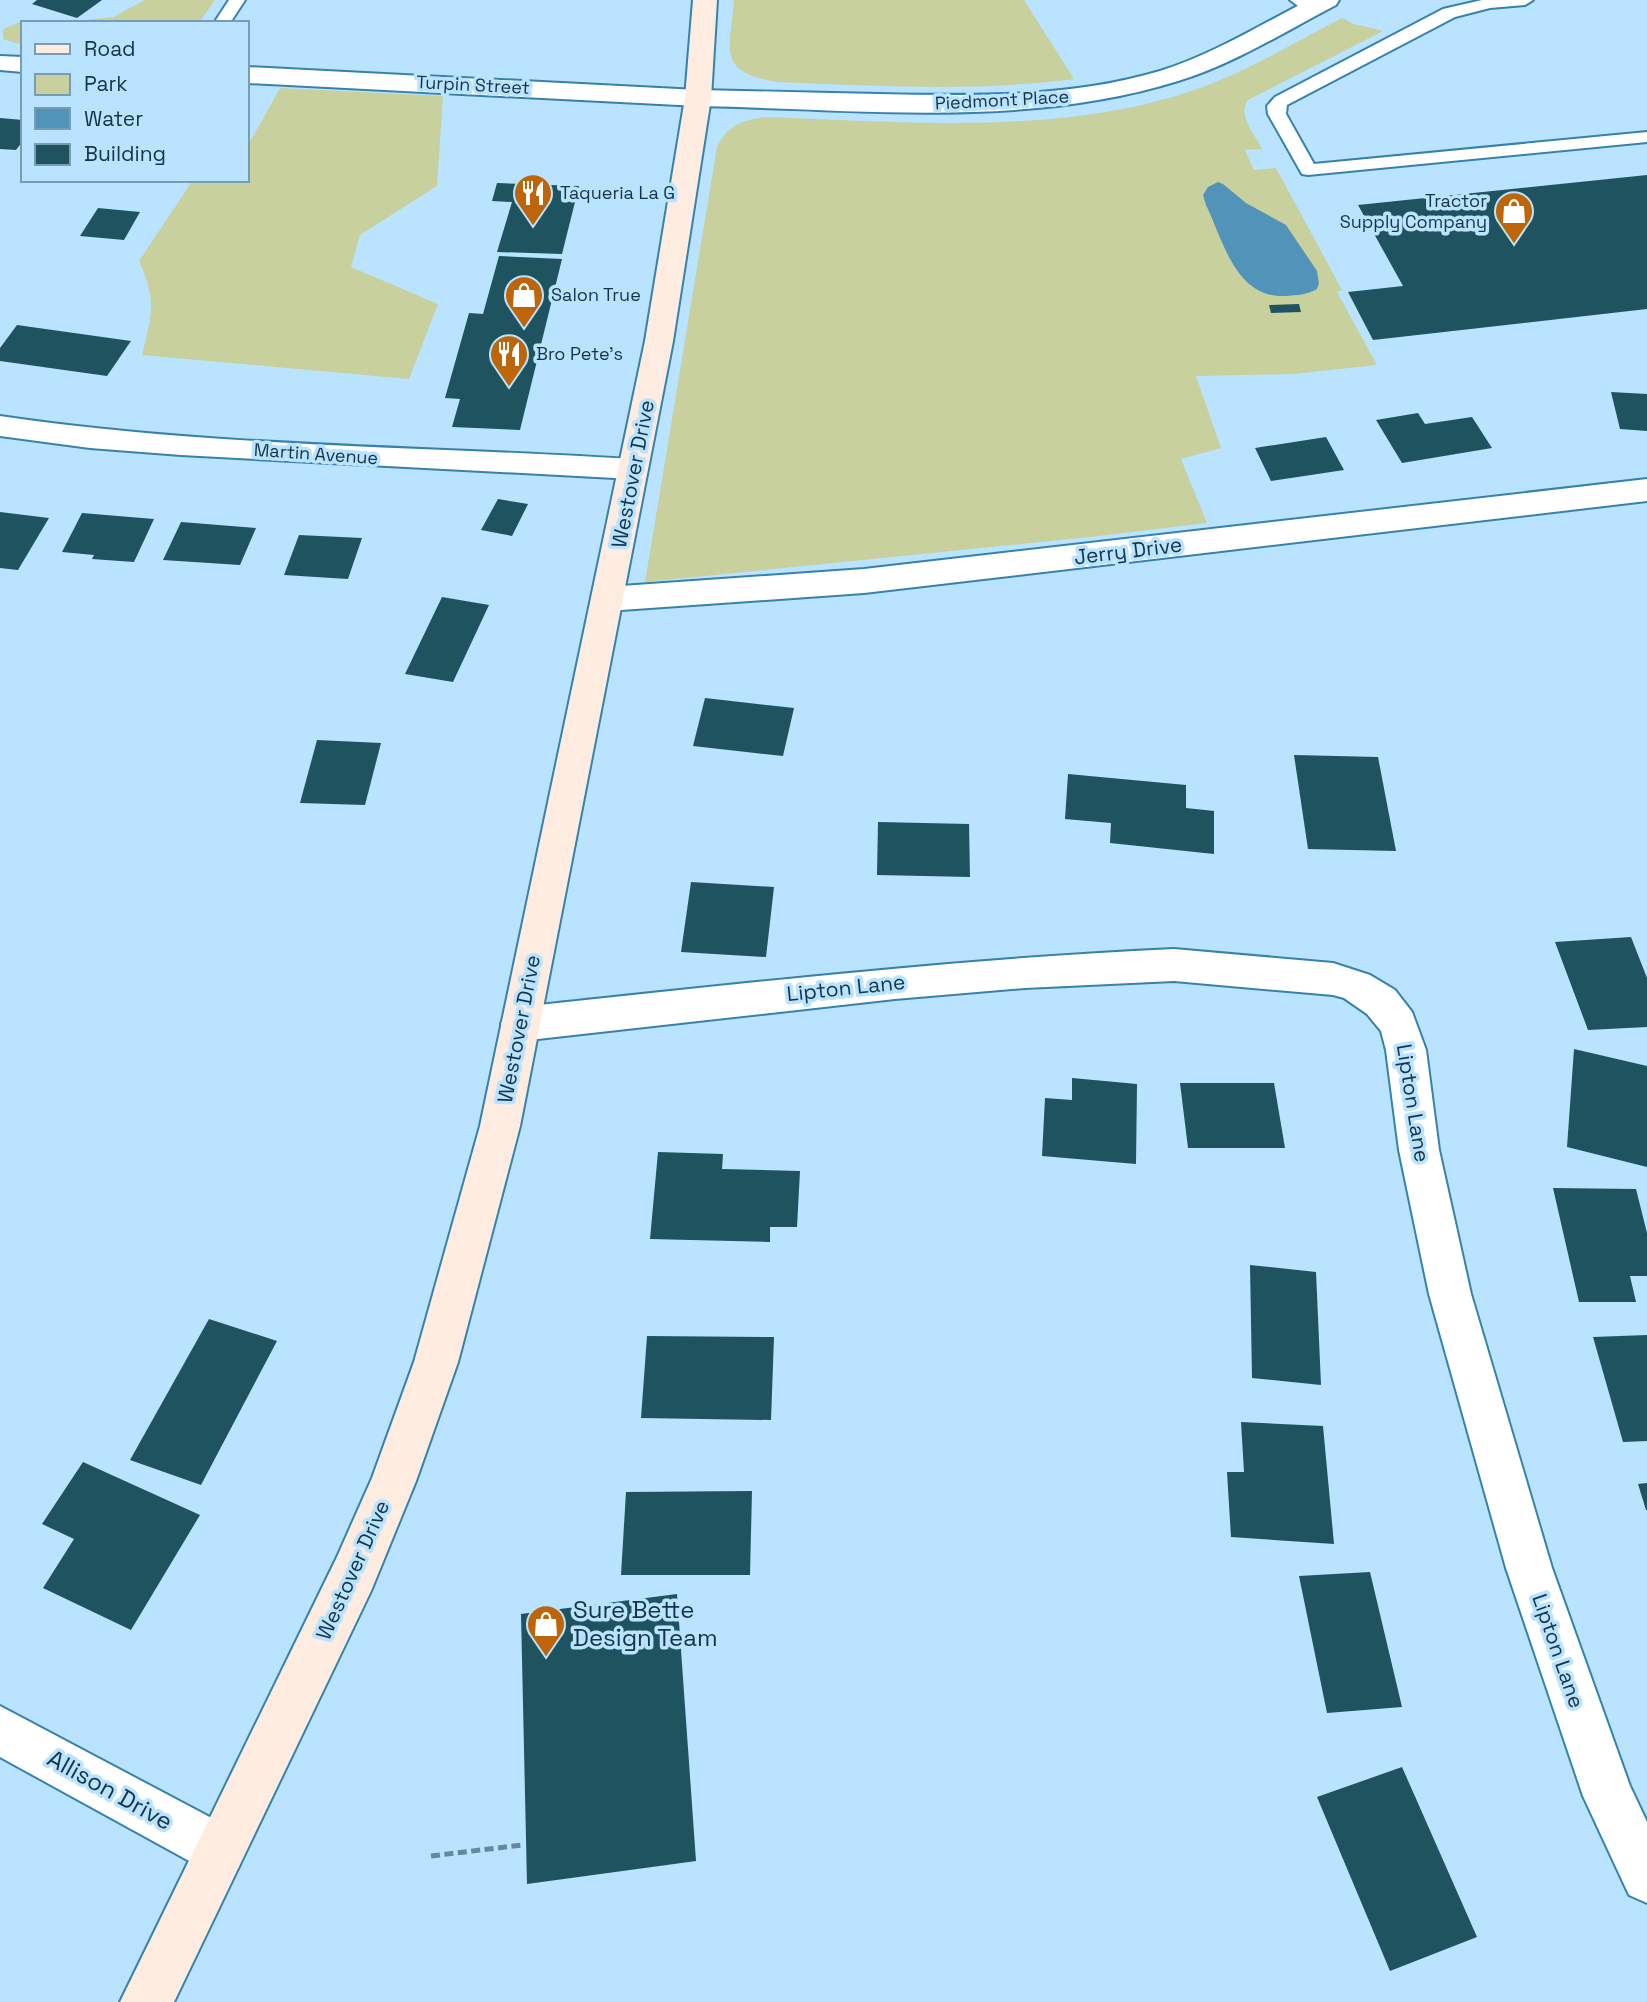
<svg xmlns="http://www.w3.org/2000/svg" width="1647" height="2002" viewBox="0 0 1647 2002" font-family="'Space Grotesk',sans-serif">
  <rect width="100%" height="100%" fill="#b9e3fe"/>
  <!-- green -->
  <g fill="#c8d19e">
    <path d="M 145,0 L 215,0 L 199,23 L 23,23 L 23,45 L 3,39 L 3,29 L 25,20 L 76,21 L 113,17 Z"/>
    <path d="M 734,0 L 1024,0 L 1074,79 C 975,92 877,86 778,82 C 716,72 730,52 734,0 Z"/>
    <path d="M 1342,18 L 1354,24 L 1383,31 L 1248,100 C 1237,116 1255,134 1262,149 L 1245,150 L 1254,170 L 1276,168 L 1342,290 L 1337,292 L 1377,365 L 1294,374 L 1196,376 L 1221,448 L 1181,459 L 1207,523 L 1090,537 L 645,582 L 717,147 C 727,125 742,120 765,117 C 911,122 1080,138 1218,81 C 1261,63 1301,39 1342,18 Z"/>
    <path d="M 280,88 L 443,96 L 437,186 L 360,235 L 351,267 L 438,304 L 409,379 L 142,355 C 152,313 157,302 139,261 L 191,183 L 199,180 L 247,180 L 247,147 Z"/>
  </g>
  <!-- water -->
  <path fill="#5293b9" d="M 1218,182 L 1223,184 L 1246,203 L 1286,225 L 1317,271 L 1319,283 L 1317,289 C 1307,295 1297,295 1285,296 C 1236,298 1224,243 1206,205 L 1203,195 L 1208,187 Z"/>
  <!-- building -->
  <g fill="#1f535f">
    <path d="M 37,0 L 102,0 L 77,18 L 32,4 Z"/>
    <path d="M 0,118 L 23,120 L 23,141 L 16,150 L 0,149 Z"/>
    <path d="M 1647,175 L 1647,309 L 1373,340 L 1348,292 L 1403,286 L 1358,205 Z"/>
    <path d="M 497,183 L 579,186 L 562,254 L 497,252 L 512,202 L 492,201 Z"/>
    <path d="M 98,208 L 140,212 L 124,240 L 80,236 Z"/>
    <path d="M 499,256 L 562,259 L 520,430 L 452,427 L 460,399 L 445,398 L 469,313 L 483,314 Z"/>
    <path d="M 1299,304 L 1301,312 L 1271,313 L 1269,305 Z"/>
    <path d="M 17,325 L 131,341 L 107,376 L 0,361 L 0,348 Z"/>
    <path d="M 1611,392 L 1647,394 L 1647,431 L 1620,429 Z"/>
    <path d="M 1418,413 L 1425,424 L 1472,417 L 1492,448 L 1402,463 L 1376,420 Z"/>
    <path d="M 1326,437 L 1344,470 L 1271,481 L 1255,448 Z"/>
    <path d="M 498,499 L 528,504 L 512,536 L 481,530 Z"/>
    <path d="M 0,512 L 49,518 L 18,570 L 0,568 Z"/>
    <path d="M 82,513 L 154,519 L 134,562 L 92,559 L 94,555 L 62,552 Z"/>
    <path d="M 181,522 L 256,528 L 240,565 L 163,560 Z"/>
    <path d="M 299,535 L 362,538 L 348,579 L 284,575 Z"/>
    <path d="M 442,597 L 489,605 L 453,682 L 405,674 Z"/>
    <path d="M 705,698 L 794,708 L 783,756 L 693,746 Z"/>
    <path d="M 317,740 L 381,743 L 365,805 L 300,803 Z"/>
    <path d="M 1294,755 L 1378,757 L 1396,851 L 1308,849 Z"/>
    <path d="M 1068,774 L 1186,785 L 1186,808 L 1214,811 L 1214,854 L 1110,843 L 1111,823 L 1065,819 Z"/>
    <path d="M 878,822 L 969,824 L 970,877 L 877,875 Z"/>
    <path d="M 691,882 L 774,887 L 766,957 L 681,952 Z"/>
    <path d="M 1631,937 L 1647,978 L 1647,1027 L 1588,1030 L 1555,942 Z"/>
    <path d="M 1574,1049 L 1647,1066 L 1647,1167 L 1567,1147 Z"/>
    <path d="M 1072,1078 L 1137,1084 L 1136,1164 L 1042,1156 L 1045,1098 L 1072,1100 Z"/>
    <path d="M 1180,1083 L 1274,1083 L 1285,1148 L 1188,1148 Z"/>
    <path d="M 658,1152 L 723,1154 L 722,1169 L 800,1171 L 797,1227 L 770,1227 L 770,1242 L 650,1239 Z"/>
    <path d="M 1553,1188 L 1636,1189 L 1647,1233 L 1647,1276 L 1630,1276 L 1636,1302 L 1579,1302 Z"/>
    <path d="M 1250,1265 L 1316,1272 L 1321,1385 L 1252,1378 Z"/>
    <path d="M 209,1319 L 277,1341 L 201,1485 L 130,1460 Z"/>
    <path d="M 1647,1335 L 1647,1441 L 1623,1442 L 1593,1337 Z"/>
    <path d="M 647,1336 L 774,1337 L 771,1420 L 641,1418 Z"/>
    <path d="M 1241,1422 L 1323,1426 L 1334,1544 L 1231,1537 L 1227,1472 L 1244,1472 Z"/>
    <path d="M 83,1462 L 200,1515 L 131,1630 L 43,1588 L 74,1539 L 42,1524 Z"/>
    <path d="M 1647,1483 L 1647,1510 L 1646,1510 L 1638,1484 Z"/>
    <path d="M 752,1491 L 750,1575 L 621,1575 L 626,1492 Z"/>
    <path d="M 1370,1572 L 1402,1707 L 1327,1713 L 1299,1576 Z"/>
    <path d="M 677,1594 L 696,1861 L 527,1884 L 521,1614 Z"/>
    <path d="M 1402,1767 L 1477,1937 L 1390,1971 L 1317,1797 Z"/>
  </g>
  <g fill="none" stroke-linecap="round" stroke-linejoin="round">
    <defs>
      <g id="service">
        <path d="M 229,0 L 245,0 L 230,23 L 214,23 Z"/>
        <path d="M 1290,0 L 1310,0 L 1320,8 L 1318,12 L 1306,12 Z"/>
        <path d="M 1482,0 L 1533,0 L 1525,5 L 1490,8 L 1455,17 L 1287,105 L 1286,114 L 1314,164 L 1647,132 L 1647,142 L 1308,175 L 1302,174 L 1268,114 L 1267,106 L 1275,97 L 1443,9 Z"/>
      </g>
      <g id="minor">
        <path d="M 0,56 L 23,57 L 23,72 L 0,70 Z"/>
        <path d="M 247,67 L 698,90 L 707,93 L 711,98 L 707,103 L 698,106 L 247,83 Z"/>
        <path d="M 0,416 C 209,447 422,446 633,459 L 644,462 L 648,469 L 644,476 L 633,479 L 181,455 L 90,448 L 0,436 Z"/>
        <path d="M 1647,479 L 1647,501 L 864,593 L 607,611 L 595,607 L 591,599 L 595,591 L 607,587 L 864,569 Z"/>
        <path d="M 1174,949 L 1333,963 L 1370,975 L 1395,990 L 1412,1012 L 1426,1050 L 1439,1150 L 1471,1294 L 1552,1568 L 1630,1786 L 1647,1822 L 1647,1903 L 1629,1895 L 1583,1796 L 1506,1568 L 1429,1294 L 1399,1150 L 1386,1050 L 1381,1031 L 1367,1014 L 1344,998 L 1333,995 L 1174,981 L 1025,988 L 895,999 L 520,1041 L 506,1036 L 501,1024 L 506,1012 L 520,1007 C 738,984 955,959 1174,949 Z"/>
        <path d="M 0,1706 L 238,1832 L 245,1850 L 238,1868 L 220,1875 L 202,1868 L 0,1757 Z"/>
      </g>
      <path id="tertiary" d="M 1309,0 L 1339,0 L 1336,5 C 1284,32 1234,64 1178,81 C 1024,129 856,109 698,106 L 689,103 L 685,98 L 689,93 L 698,90 C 758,91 819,93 879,94 C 973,96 1069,98 1160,71 C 1212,55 1260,25 1309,0 Z"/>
      <path id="secondary" d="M 693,0 L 717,0 L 711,98 L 673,341 L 520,1126 L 458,1362 L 416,1481 L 371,1591 L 174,2002 L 120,2002 L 337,1557 L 372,1478 L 414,1362 L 480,1126 L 645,341 L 685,98 Z"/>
    </defs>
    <!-- service casing -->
    <use href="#service" stroke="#3782ab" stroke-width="4"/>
    <!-- minor casing -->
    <use href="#minor" stroke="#3782ab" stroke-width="4"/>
    <!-- tertiary casing -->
    <use href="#tertiary" stroke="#3782ab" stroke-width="4"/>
    <!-- secondary casing -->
    <use href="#secondary" stroke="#3782ab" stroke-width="4"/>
    <!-- path -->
    <path stroke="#64899e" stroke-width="5" stroke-dasharray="9 4.5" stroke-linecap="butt" d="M 431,1856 L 522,1845"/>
    <!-- service -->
    <use href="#service" fill="#fff" fill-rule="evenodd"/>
    <!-- minor -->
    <use href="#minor" fill="#fff" fill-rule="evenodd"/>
    <!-- tertiary -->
    <use href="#tertiary" fill="#fff" fill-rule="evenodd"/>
    <!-- secondary -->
    <use href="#secondary" fill="#ffece0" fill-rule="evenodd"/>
  </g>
  <!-- icons -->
  <defs>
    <symbol id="restaurant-pin" viewBox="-11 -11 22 30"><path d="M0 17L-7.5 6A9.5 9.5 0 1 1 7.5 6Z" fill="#be6409" stroke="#b9e3fe"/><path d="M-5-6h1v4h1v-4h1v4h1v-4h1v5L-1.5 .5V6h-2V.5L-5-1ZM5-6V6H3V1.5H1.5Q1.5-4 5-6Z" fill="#fff"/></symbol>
    <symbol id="shop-pin" viewBox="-11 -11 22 30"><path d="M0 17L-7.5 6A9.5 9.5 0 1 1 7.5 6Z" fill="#be6409" stroke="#b9e3fe"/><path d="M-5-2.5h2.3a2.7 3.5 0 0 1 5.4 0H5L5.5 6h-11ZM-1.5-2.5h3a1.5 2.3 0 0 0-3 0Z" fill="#fff"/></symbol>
  </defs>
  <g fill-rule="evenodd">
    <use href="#restaurant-pin" x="511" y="171" width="44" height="60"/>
    <use href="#shop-pin" x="1492" y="189" width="44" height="60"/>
    <use href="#shop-pin" x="502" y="273" width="44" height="60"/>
    <use href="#restaurant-pin" x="487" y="332" width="44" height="60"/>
    <use href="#shop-pin" x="524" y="1602" width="44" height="60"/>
  </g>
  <g text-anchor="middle" stroke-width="7" stroke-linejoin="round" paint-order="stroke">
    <!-- far-street labels -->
    <g font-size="18" fill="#153445" stroke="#b9e3fe">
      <text transform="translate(473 85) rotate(3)" y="6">Turpin Street</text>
      <text transform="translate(1002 100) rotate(-3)" y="6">Piedmont Place</text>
      <text transform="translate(316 454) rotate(4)" y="6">Martin Avenue</text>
    </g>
    <!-- far-poi labels -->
    <g font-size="18" fill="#153445" stroke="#b9e3fe" text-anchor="start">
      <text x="560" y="199">Taqueria La G</text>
      <text x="1487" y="207" text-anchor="end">Tractor<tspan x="1487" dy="21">Supply Company</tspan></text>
      <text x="551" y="301">Salon True</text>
      <text x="536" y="360">Bro Pete's</text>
    </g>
    <!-- street labels -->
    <g font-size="21" fill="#153445" stroke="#b9e3fe">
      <text transform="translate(633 474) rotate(-79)" y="7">Westover Drive</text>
      <text transform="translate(1128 551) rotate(-7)" y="7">Jerry Drive</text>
      <text transform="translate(846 988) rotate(-6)" y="7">Lipton Lane</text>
      <text transform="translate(519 1029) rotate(-79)" y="7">Westover Drive</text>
      <text transform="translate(1413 1103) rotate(81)" y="7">Lipton Lane</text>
      <text transform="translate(353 1570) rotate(-66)" y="7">Westover Drive</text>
      <text transform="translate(1558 1651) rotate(71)" y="7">Lipton Lane</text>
    </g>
    <!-- near-poi labels -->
    <g font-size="24" fill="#153445" stroke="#b9e3fe" text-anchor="start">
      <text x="573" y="1618">Sure Bette<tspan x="573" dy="28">Design Team</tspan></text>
    </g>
    <!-- near-street labels -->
    <g font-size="24" fill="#153445" stroke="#b9e3fe">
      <text transform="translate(110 1790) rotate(29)" y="8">Allison Drive</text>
    </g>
  </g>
  <!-- legend -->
  <rect x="21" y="21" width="228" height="161" fill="#b9e3fe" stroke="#779db4" stroke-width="2"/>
  <rect x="35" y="44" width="35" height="10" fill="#ffece0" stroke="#779db4" stroke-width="2"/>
  <text x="84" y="56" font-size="21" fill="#153445">Road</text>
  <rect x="35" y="74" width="35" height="21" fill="#c8d19e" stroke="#779db4" stroke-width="2"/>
  <text x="84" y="91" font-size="21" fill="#153445">Park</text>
  <rect x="35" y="108" width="35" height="21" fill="#5293b9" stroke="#779db4" stroke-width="2"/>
  <text x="84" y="126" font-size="21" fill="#153445">Water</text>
  <rect x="35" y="144" width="35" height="21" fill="#1f535f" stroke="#779db4" stroke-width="2"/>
  <text x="84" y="161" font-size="21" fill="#153445">Building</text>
</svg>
